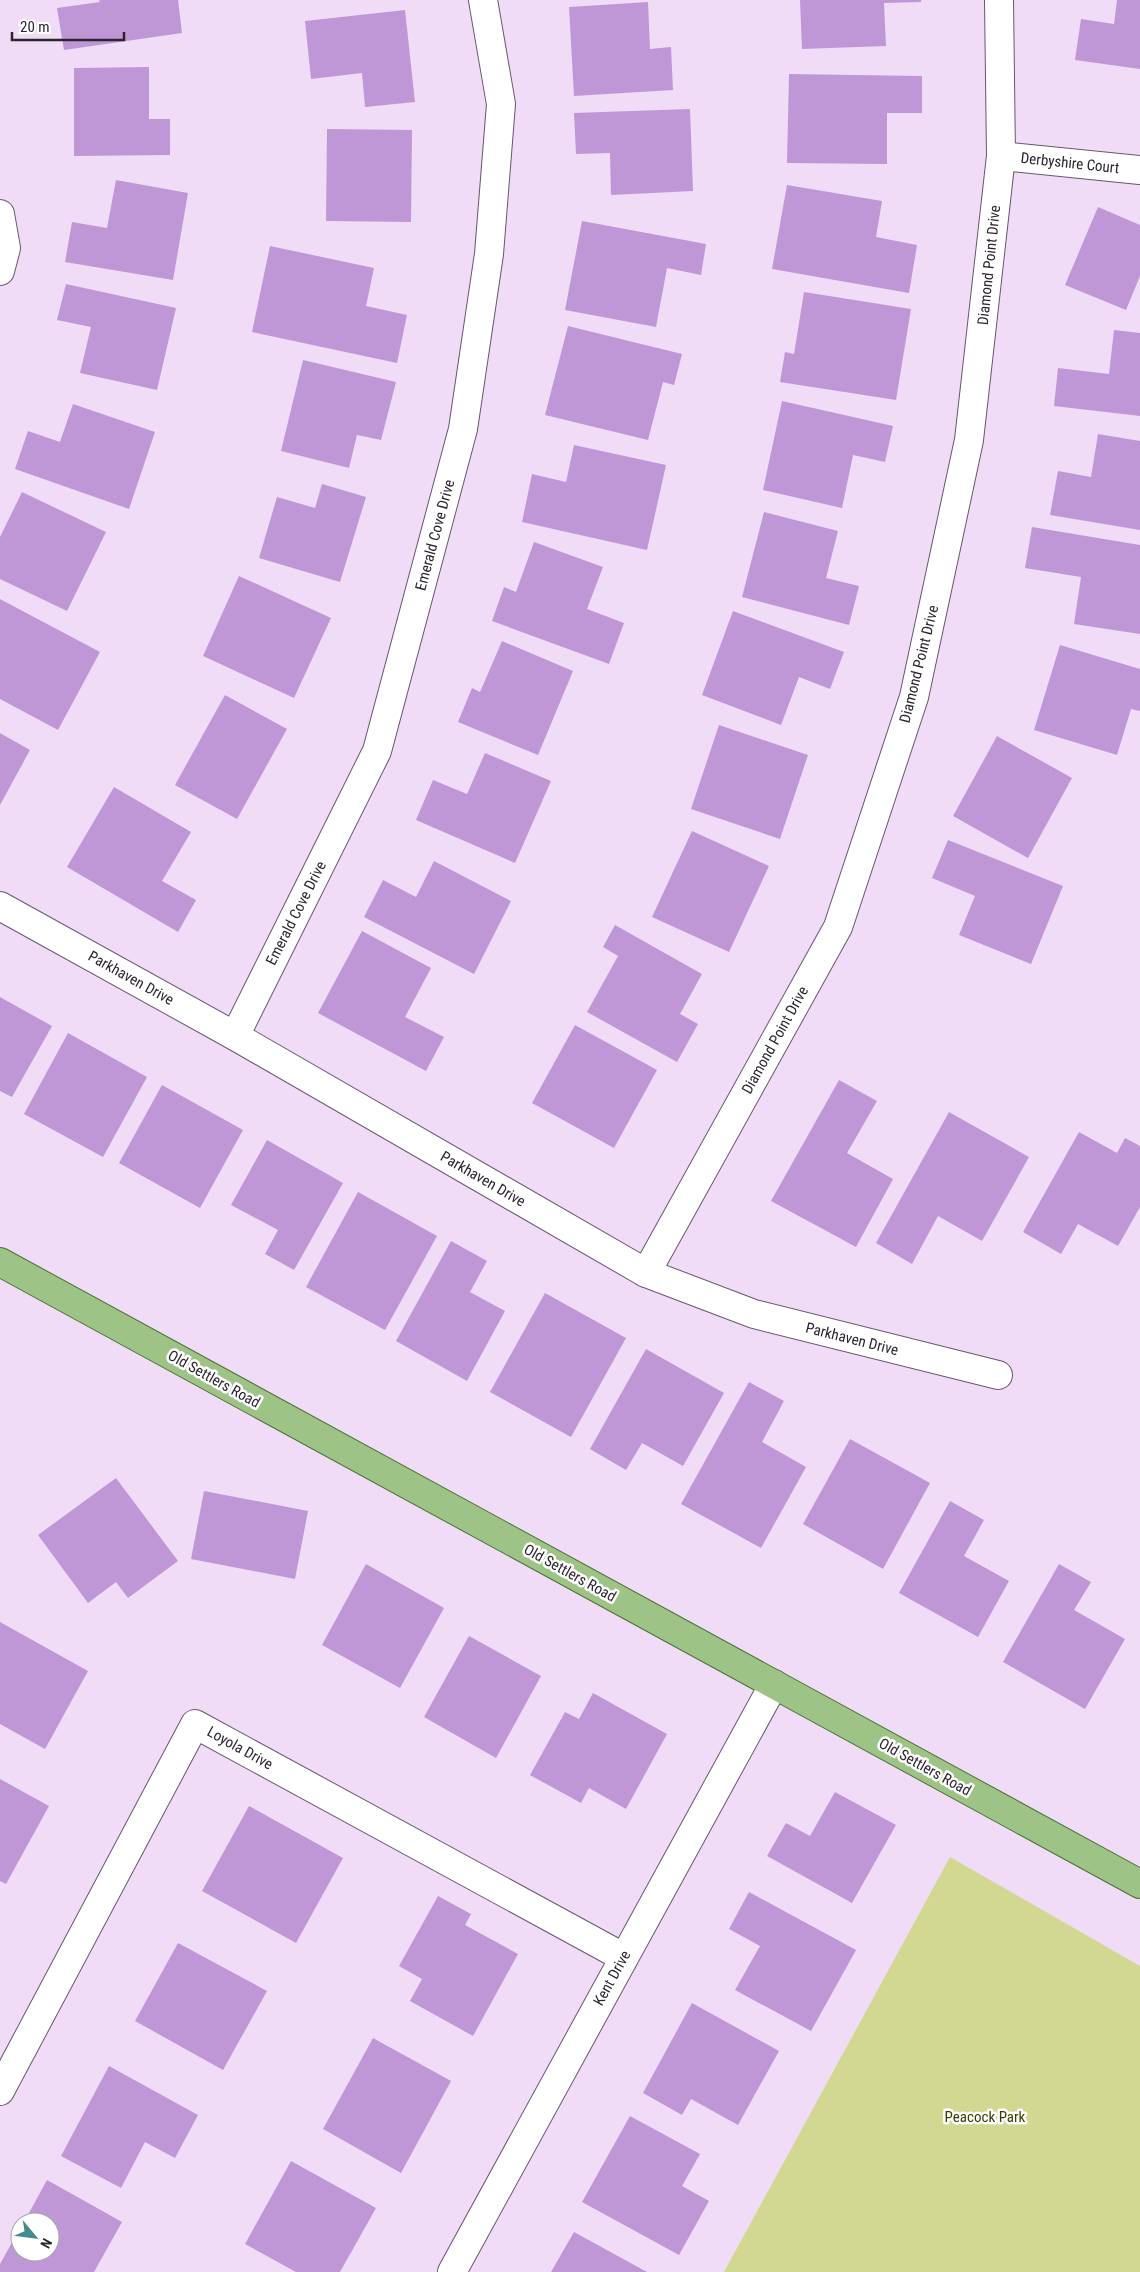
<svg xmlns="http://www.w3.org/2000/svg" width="1140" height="2272" viewBox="0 0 1140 2272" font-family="'Roboto Condensed',sans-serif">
  <rect width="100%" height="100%" fill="#f0dcf6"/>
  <!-- park -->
  <path fill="#d2d892" d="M 950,1857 L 1140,1966 L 1140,2272 L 724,2272 Z"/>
  <!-- building -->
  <g fill="#bf97d7">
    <path d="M 99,0 L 178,0 L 182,33 L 64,50 L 57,8 L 100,2 Z"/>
    <path d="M 800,0 L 921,0 L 921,2 L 884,3 L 886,46 L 802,49 Z"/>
    <path d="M 1117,0 L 1140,0 L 1140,69 L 1075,60 L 1081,19 L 1114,24 Z"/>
    <path d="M 648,2 L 650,49 L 671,47 L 673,90 L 574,96 L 569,7 Z"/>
    <path d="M 405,10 L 415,102 L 365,107 L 362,73 L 311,79 L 305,21 Z"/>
    <path d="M 149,67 L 149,119 L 170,119 L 170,155 L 74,156 L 74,68 Z"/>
    <path d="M 789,74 L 922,76 L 922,113 L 887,113 L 887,164 L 787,163 Z"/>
    <path d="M 690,109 L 693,191 L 611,195 L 610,153 L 576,154 L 574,113 Z"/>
    <path d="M 327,129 L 412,130 L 411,222 L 326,221 Z"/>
    <path d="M 116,180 L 188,193 L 173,280 L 65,262 L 72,222 L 107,228 Z"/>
    <path d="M 787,185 L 882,201 L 876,237 L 917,245 L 909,293 L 772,269 Z"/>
    <path d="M 1098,207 L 1140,225 L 1140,276 L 1126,310 L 1065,285 Z"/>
    <path d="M 582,221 L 706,244 L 701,275 L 667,268 L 656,327 L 565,310 Z"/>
    <path d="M 270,246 L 374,268 L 366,306 L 407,315 L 397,363 L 252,332 Z"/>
    <path d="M 66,284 L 176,308 L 157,390 L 80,373 L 91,327 L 57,320 Z"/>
    <path d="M 804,292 L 911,309 L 896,400 L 780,382 L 785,352 L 794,354 Z"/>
    <path d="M 568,326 L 682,354 L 674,385 L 663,382 L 648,440 L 545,415 Z"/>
    <path d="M 1114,330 L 1140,333 L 1140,416 L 1054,406 L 1058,368 L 1109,374 Z"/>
    <path d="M 303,360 L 396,382 L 381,440 L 357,435 L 349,468 L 281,451 Z"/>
    <path d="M 782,401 L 893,426 L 885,462 L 853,455 L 842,508 L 763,490 Z"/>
    <path d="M 73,404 L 155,432 L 129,509 L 15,469 L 28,431 L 60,442 Z"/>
    <path d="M 1098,434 L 1140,441 L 1140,530 L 1050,515 L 1058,471 L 1091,477 Z"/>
    <path d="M 574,445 L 666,465 L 647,550 L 522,522 L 532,474 L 566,482 Z"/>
    <path d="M 322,484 L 366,497 L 340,582 L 259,558 L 277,497 L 315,508 Z"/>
    <path d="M 22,492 L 106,532 L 67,611 L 0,579 L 0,537 Z"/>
    <path d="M 764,512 L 838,531 L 826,578 L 859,586 L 849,625 L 742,597 Z"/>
    <path d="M 1032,527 L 1140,545 L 1140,634 L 1074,624 L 1081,577 L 1025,568 Z"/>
    <path d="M 534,542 L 603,567 L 587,609 L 624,623 L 609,664 L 492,621 L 504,587 L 516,592 Z"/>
    <path d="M 239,576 L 331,618 L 294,698 L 203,656 Z"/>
    <path d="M 0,599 L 100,652 L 58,730 L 0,699 Z"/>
    <path d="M 733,611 L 844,652 L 830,689 L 799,677 L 781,725 L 702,695 Z"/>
    <path d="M 502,641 L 573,671 L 538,755 L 458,722 L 472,688 L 480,692 Z"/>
    <path d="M 1060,645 L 1140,669 L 1140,711 L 1131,709 L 1117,755 L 1034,730 Z"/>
    <path d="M 225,695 L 287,729 L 237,819 L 175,785 Z"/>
    <path d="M 719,725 L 808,755 L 780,839 L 691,809 Z"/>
    <path d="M 0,733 L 30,750 L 0,805 Z"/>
    <path d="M 997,736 L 1072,778 L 1028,858 L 953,816 Z"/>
    <path d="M 485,753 L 551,781 L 515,863 L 416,820 L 433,780 L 467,794 Z"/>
    <path d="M 114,787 L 191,832 L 162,881 L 196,900 L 178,932 L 67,867 Z"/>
    <path d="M 692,831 L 769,866 L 729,952 L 652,917 Z"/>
    <path d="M 948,840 L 1063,886 L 1031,964 L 959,935 L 975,896 L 932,878 Z"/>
    <path d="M 434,861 L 511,901 L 474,974 L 364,917 L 383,880 L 416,897 Z"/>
    <path d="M 615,925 L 702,974 L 680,1014 L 698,1024 L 677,1062 L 587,1012 L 618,956 L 603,947 Z"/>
    <path d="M 362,931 L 431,968 L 405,1017 L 444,1037 L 426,1071 L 318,1013 Z"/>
    <path d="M 0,997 L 52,1026 L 12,1097 L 0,1091 Z"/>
    <path d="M 575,1025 L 657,1070 L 614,1148 L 532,1103 Z"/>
    <path d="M 68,1033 L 147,1077 L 103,1157 L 24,1114 Z"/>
    <path d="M 839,1080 L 877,1101 L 847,1153 L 893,1179 L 856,1247 L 771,1201 Z"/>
    <path d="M 162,1085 L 243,1130 L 200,1208 L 119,1163 Z"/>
    <path d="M 949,1112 L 1029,1157 L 982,1241 L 938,1216 L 912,1264 L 876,1243 Z"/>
    <path d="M 1079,1132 L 1117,1153 L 1125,1138 L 1140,1146 L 1140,1207 L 1118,1246 L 1078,1224 L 1061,1254 L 1023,1232 Z"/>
    <path d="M 267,1140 L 343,1183 L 294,1270 L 265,1254 L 278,1230 L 231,1205 Z"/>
    <path d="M 358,1192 L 437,1236 L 385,1330 L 306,1287 Z"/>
    <path d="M 451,1241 L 487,1261 L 470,1292 L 505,1311 L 467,1381 L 396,1341 Z"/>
    <path d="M 545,1293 L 626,1338 L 571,1437 L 490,1392 Z"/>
    <path d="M 646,1349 L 724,1393 L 683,1466 L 642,1443 L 626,1470 L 590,1449 Z"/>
    <path d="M 749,1382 L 784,1401 L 762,1442 L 806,1467 L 761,1548 L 681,1504 Z"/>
    <path d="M 850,1439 L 930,1483 L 883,1569 L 803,1524 Z"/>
    <path d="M 116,1478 L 178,1561 L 128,1598 L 116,1582 L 88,1603 L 38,1535 Z"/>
    <path d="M 204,1491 L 308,1511 L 295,1579 L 191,1559 Z"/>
    <path d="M 950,1501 L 984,1520 L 964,1556 L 1009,1581 L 978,1637 L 899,1593 Z"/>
    <path d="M 366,1564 L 444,1608 L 400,1688 L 322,1645 Z"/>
    <path d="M 1059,1564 L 1091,1582 L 1074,1610 L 1125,1639 L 1085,1709 L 1003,1662 Z"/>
    <path d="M 0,1622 L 88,1671 L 45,1749 L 0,1724 Z"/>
    <path d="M 469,1636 L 541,1676 L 496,1758 L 424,1717 Z"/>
    <path d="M 593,1693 L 667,1734 L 626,1809 L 589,1788 L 581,1803 L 530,1775 L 565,1712 L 579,1719 Z"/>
    <path d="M 0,1779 L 49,1806 L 6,1884 L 0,1881 Z"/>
    <path d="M 835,1792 L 896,1825 L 852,1903 L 767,1856 L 786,1823 L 810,1836 Z"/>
    <path d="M 249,1806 L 343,1858 L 296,1943 L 202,1891 Z"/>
    <path d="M 749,1892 L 856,1950 L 811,2031 L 735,1990 L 760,1946 L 729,1929 Z"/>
    <path d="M 438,1896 L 471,1914 L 465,1925 L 518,1954 L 473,2036 L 410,2001 L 422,1979 L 399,1966 Z"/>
    <path d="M 178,1943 L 267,1991 L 223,2070 L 135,2021 Z"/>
    <path d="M 692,2003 L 779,2051 L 738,2125 L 691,2099 L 682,2115 L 643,2093 Z"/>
    <path d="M 373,2038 L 451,2081 L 401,2173 L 323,2129 Z"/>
    <path d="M 109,2066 L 198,2115 L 175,2158 L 145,2142 L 121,2188 L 61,2156 Z"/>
    <path d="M 630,2116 L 700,2154 L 682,2186 L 709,2201 L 679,2255 L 582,2202 Z"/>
    <path d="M 291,2161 L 376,2208 L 340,2272 L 296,2272 L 245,2244 Z"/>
    <path d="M 47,2180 L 122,2222 L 94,2272 L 0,2272 L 0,2264 L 20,2228 L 20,2252 L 50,2252 L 50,2222 L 24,2222 Z"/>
    <path d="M 574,2232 L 647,2272 L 551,2272 Z"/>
  </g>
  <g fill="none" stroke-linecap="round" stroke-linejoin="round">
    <defs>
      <g id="minor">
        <path d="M 1001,156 L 1140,170"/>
        <path d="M 0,214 L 6,248 L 0,271"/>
        <path d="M 0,906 L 235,1036 L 646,1273 L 754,1314 L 998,1375"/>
        <path d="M 235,1036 L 377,751 L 463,429 L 489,254 L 501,104 L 483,0"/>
        <path d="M 646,1273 L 838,927 L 914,697 L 969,440 L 1001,156 L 999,0"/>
        <path d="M 0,2091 L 195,1724 L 623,1957"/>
        <path d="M 452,2272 L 774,1684"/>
      </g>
      <path id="major" d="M 0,1262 L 1140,1884"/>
    </defs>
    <!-- minor casing -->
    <use href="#minor" stroke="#67576d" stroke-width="30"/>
    <!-- major casing -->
    <use href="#major" stroke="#4b7133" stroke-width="30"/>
    <!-- minor -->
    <use href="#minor" stroke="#fff" stroke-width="28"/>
    <!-- major -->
    <use href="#major" stroke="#9dc386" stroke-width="28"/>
  </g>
  <g text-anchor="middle" stroke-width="5" stroke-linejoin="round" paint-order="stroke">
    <!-- street labels -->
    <g font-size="15" fill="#2c242e" stroke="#fff">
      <text transform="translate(1070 163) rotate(6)" y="5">Derbyshire Court</text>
      <text transform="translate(989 265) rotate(-84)" y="5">Diamond Point Drive</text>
      <text transform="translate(435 535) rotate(-75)" y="5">Emerald Cove Drive</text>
      <text transform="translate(919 664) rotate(-76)" y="5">Diamond Point Drive</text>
      <text transform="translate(296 913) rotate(-63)" y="5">Emerald Cove Drive</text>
      <text transform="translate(131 978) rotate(29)" y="5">Parkhaven Drive</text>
      <text transform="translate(775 1040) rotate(-61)" y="5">Diamond Point Drive</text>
      <text transform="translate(483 1179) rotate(30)" y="5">Parkhaven Drive</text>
      <text transform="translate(852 1339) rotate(14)" y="5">Parkhaven Drive</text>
      <text transform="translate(214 1379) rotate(29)" y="5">Old Settlers Road</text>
      <text transform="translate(570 1573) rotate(29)" y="5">Old Settlers Road</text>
      <text transform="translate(240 1748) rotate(29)" y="5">Loyola Drive</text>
      <text transform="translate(925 1767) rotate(29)" y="5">Old Settlers Road</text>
      <text transform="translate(612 1978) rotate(-61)" y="5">Kent Drive</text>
    </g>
    <!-- park labels -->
    <g font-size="15" fill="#3a3c00" stroke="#fff">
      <text x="985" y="2122">Peacock Park</text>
    </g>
  </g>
  <!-- north arrow -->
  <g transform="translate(35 2237) rotate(119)"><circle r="24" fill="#ffffff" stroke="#aba7ab"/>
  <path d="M0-4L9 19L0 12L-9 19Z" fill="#448c8c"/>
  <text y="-8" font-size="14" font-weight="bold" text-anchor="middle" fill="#2c242e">N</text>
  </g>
  <!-- scale -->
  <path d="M12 32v8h112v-8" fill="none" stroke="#2c242e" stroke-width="2.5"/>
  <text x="20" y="32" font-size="15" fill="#2c242e" stroke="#ffffff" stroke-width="4" paint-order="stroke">20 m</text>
</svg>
